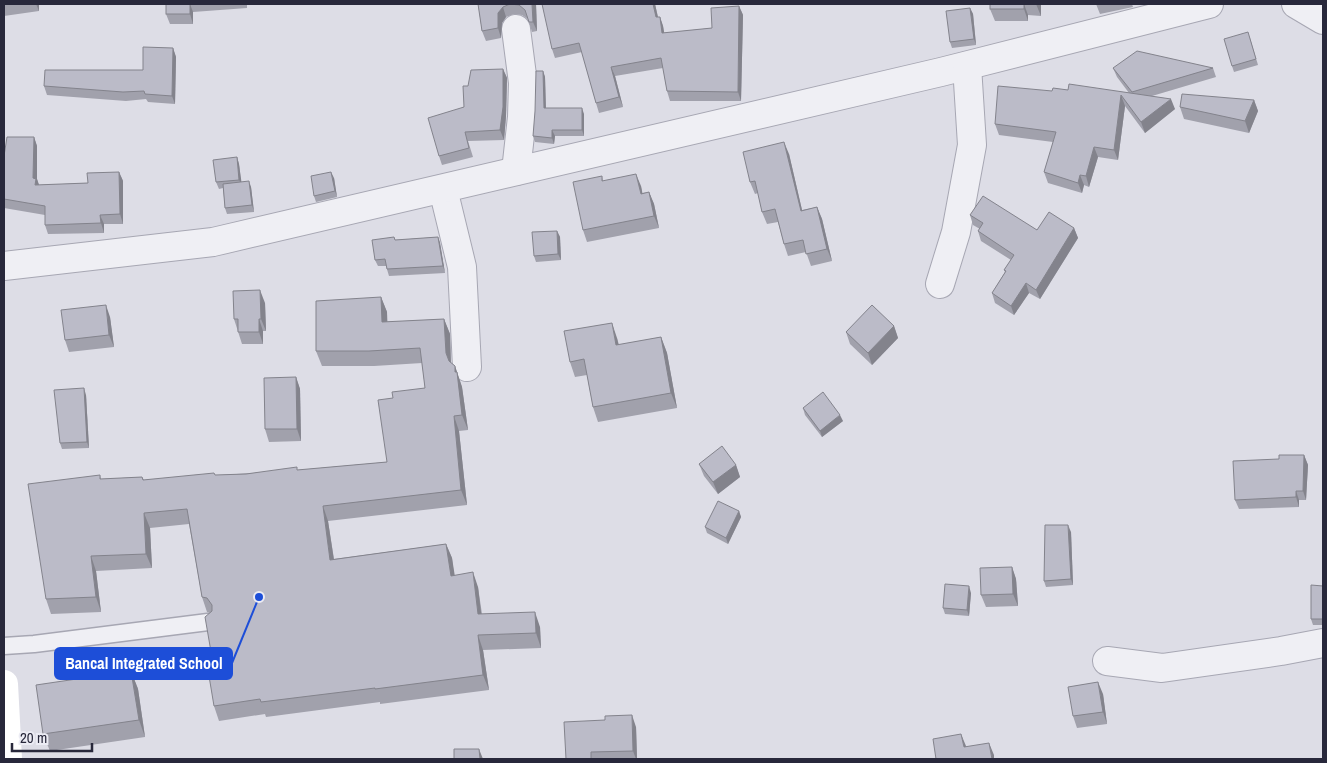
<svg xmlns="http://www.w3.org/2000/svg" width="1327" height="763" viewBox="0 0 1327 763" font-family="'Archivo Narrow',sans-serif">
  <rect width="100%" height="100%" fill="#dddde6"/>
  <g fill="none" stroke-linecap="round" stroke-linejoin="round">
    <defs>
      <path id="lane" d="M 4,646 L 34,644 L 208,622"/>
      <g id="street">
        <path d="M 1296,4 L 1323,20"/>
        <path d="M 516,171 L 522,117 L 523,83 L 516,29"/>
        <path d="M 443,189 L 462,267 L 467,367"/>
        <path d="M 4,266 L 213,242 L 941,72 L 1209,4"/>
        <path d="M 940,284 L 956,232 L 972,145 L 967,66"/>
        <path d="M 1107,661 L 1162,668 L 1281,651 L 1323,643"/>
      </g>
    </defs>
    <!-- lane casing -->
    <use href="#lane" stroke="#a7a7b3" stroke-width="19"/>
    <!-- street casing -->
    <use href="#street" stroke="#a7a7b3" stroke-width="30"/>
    <!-- lane -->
    <use href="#lane" stroke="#efeff4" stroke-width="16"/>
    <!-- street -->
    <use href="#street" stroke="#efeff4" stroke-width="28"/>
    <!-- secondary -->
    <path stroke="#fff" stroke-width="28" d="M 4,684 L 8,759"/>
  </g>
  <!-- wall -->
  <g fill="#a1a1ac">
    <path d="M 4,4 L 39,4 L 39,11 L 4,16 Z"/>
    <path d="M 166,4 L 247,4 L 247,8 L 193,12 L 193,24 L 170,24 L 166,14 Z"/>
    <path d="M 478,4 L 536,4 L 537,31 L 532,32 L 528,19 L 522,15 L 514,14 L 506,17 L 502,23 L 501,38 L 486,41 L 482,31 Z"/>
    <path d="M 655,4 L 658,17 L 660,17 L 663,26 L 664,33 L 712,28 L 739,6 L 743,15 L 741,101 L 670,101 L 667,91 L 663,68 L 615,76 L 623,107 L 599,113 L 596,103 L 582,52 L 555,58 L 552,49 Z"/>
    <path d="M 990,4 L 1041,4 L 1041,16 L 1028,15 L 1028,21 L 995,21 L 990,9 Z"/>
    <path d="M 1096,4 L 1132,4 L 1133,7 L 1100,14 Z"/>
    <path d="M 970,8 L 973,14 L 976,45 L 952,48 L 950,42 Z"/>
    <path d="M 1250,38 L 1258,65 L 1234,72 L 1232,66 Z"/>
    <path d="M 173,48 L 176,57 L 175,104 L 148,102 L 146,99 L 126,101 L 47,95 L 44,86 L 143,70 Z"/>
    <path d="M 1113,68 L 1213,68 L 1216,77 L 1152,96 L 1175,109 L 1145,133 L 1125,106 L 1118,160 L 1098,157 L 1089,187 L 1084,185 L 1082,193 L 1048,183 L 1044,172 L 1053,142 L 999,135 L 995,124 L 1052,91 L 1068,90 L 1129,93 L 1117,77 Z"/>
    <path d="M 503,69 L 507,78 L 506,116 L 504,140 L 468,141 L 473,157 L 442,165 L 439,156 L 464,107 L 468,86 Z"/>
    <path d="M 543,71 L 545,77 L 546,108 L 584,114 L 584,136 L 555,136 L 554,144 L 535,142 L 533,136 Z"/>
    <path d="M 1254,100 L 1258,111 L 1249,133 L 1184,119 L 1180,107 Z"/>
    <path d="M 34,137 L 37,146 L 37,179 L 39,185 L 88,183 L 119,172 L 123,181 L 123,224 L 104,224 L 104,233 L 48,234 L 45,225 L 45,215 L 4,208 L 4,156 Z"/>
    <path d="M 789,154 L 802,210 L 817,207 L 822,219 L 832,261 L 811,266 L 806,252 L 788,256 L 784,244 L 778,222 L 767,224 L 762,212 L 758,193 L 755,194 L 750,182 Z"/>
    <path d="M 237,157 L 239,164 L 241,182 L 251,187 L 254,212 L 227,214 L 225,208 L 223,188 L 219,189 L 216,182 Z"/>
    <path d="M 602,176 L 603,181 L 641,186 L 642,193 L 649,192 L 654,204 L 659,228 L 587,242 L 583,230 Z"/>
    <path d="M 334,178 L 337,197 L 316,202 L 314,196 Z"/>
    <path d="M 970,215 L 1037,230 L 1074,228 L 1078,238 L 1040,299 L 1029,293 L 1014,315 L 995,303 L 992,293 L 1005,272 L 1004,270 L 1011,260 L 981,241 L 978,231 L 980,229 L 973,225 Z"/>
    <path d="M 557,231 L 560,237 L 561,260 L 536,262 L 534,256 Z"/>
    <path d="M 394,237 L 395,240 L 438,237 L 440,243 L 445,273 L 389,276 L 386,266 L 378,266 L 375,260 Z"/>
    <path d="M 381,297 L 387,312 L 387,322 L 444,319 L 450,334 L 451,363 L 455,366 L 462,387 L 468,430 L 459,431 L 467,505 L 328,521 L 334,559 L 446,544 L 452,558 L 454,575 L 478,587 L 482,614 L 540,627 L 541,648 L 483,650 L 489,690 L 380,704 L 380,702 L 266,717 L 265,714 L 219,721 L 214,706 L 214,669 L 210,613 L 207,612 L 202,597 L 189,524 L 150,528 L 152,568 L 96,571 L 101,612 L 51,614 L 46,599 L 100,475 L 101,479 L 142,477 L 144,480 L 298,470 L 387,462 L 393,398 L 425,388 L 422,363 L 374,366 L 322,366 L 316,351 Z"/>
    <path d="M 265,303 L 266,331 L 263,331 L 263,344 L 242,344 L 234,319 Z"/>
    <path d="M 110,317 L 114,347 L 69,352 L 65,340 Z"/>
    <path d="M 894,326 L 898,338 L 872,365 L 850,344 L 846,332 Z"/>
    <path d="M 661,337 L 667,353 L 677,408 L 598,422 L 593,407 L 587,375 L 575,377 L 570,362 L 617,338 L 619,345 Z"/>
    <path d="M 296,377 L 300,389 L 301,441 L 269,442 L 265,429 Z"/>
    <path d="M 86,395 L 89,448 L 62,449 L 60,443 Z"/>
    <path d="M 803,408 L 843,421 L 822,437 L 805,415 Z"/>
    <path d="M 1304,455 L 1308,465 L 1306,500 L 1299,500 L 1299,507 L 1239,509 L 1235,500 L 1279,459 Z"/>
    <path d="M 699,464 L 736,465 L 740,477 L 718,494 L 704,476 Z"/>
    <path d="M 739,511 L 741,517 L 728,544 L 707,533 L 705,527 Z"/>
    <path d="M 1071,532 L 1073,585 L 1046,587 L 1044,581 Z"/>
    <path d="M 1012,567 L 1016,579 L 1018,606 L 986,607 L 981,595 Z"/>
    <path d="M 1323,586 L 1323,625 L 1313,625 L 1311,619 Z"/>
    <path d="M 971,593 L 969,616 L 945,614 L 943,608 Z"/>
    <path d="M 131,671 L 138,689 L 145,737 L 50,751 L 43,734 Z"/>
    <path d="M 1103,694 L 1107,724 L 1077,728 L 1073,716 Z"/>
    <path d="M 636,727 L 637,759 L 566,759 Z"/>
  </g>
  <!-- shaded-wall -->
  <g fill="#83838c">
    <path d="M 36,4 L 39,4 L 39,11 Z"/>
    <path d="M 190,4 L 193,12 L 193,24 L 190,14 Z"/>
    <path d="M 532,4 L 536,4 L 537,31 L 533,22 Z"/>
    <path d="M 653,4 L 655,4 L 660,27 L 656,17 Z"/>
    <path d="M 1024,4 L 1028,15 L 1028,21 L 1024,9 Z"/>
    <path d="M 1036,4 L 1041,4 L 1041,16 Z"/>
    <path d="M 739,6 L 743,15 L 741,101 L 738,92 Z"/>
    <path d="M 503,7 L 506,17 L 502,23 L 501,38 L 498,28 L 498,13 Z"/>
    <path d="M 970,8 L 973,14 L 976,45 L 974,39 Z"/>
    <path d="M 660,17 L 663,26 L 666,43 L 662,33 Z"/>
    <path d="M 173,48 L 176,57 L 175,104 L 172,96 Z"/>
    <path d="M 611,67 L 615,76 L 623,107 L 619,97 Z"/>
    <path d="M 503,69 L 507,78 L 506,116 L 504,140 L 500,130 Z"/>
    <path d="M 543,71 L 545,77 L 546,114 L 544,108 Z"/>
    <path d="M 1121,95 L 1125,106 L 1118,160 L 1114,150 Z"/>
    <path d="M 1171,99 L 1175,109 L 1145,133 L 1141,122 Z"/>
    <path d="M 1254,100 L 1258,111 L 1249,133 L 1245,121 Z"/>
    <path d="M 582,108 L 584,114 L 584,136 L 582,130 Z"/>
    <path d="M 552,130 L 555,136 L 554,144 L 552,138 Z"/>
    <path d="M 34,137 L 37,146 L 37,179 L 40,188 L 39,194 L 33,178 Z"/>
    <path d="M 784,142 L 789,154 L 805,223 L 801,211 Z"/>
    <path d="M 1094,147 L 1098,157 L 1089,187 L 1086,176 Z"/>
    <path d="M 237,157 L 239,164 L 242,186 L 239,180 Z"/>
    <path d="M 119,172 L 123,181 L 123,224 L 120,214 Z"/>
    <path d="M 331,172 L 334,178 L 337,197 L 335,191 Z"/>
    <path d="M 636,174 L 641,186 L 645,206 L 641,194 Z"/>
    <path d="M 1080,175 L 1084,185 L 1082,193 L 1078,183 Z"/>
    <path d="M 249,181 L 251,187 L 254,212 L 252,205 Z"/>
    <path d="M 649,192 L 654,204 L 659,228 L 654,216 Z"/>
    <path d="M 817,207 L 822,219 L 832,261 L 827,249 Z"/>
    <path d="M 100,215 L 104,224 L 104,233 L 101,223 Z"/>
    <path d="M 1074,228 L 1078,238 L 1040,299 L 1036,290 Z"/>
    <path d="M 557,231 L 560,237 L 561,260 L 558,254 Z"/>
    <path d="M 438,237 L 440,243 L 445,273 L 443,266 Z"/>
    <path d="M 1026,283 L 1029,293 L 1014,315 L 1011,306 Z"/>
    <path d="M 260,290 L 265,303 L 266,331 L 261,319 Z"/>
    <path d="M 381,297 L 387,312 L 388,337 L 382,322 Z"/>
    <path d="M 106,305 L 110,317 L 114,347 L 109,335 Z"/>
    <path d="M 259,319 L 263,331 L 263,344 L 259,332 Z"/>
    <path d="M 444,319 L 450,334 L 451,368 L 446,353 Z"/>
    <path d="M 612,323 L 617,338 L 622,361 L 616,345 Z"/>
    <path d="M 894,326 L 898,338 L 872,365 L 868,353 Z"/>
    <path d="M 661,337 L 667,353 L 677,408 L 671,393 Z"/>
    <path d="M 455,366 L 462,387 L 468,430 L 462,415 L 455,372 Z"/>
    <path d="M 296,377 L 300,389 L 301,441 L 297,429 Z"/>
    <path d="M 84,388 L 86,395 L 89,448 L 87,442 Z"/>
    <path d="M 840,415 L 843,421 L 822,437 L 820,431 Z"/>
    <path d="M 454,416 L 459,431 L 467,505 L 461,490 Z"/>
    <path d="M 1304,455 L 1308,465 L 1306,500 L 1303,491 Z"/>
    <path d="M 736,465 L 740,477 L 718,494 L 713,482 Z"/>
    <path d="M 1296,491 L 1299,500 L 1299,507 L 1296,497 Z"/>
    <path d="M 323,506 L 328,521 L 336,574 L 330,560 Z"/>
    <path d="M 739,511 L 741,517 L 728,544 L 726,538 Z"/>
    <path d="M 144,513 L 150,528 L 152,568 L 146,554 Z"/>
    <path d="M 1068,525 L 1071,532 L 1073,585 L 1071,579 Z"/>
    <path d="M 446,544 L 452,558 L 457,590 L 451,576 Z"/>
    <path d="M 91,556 L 96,571 L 101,612 L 96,597 Z"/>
    <path d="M 1012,567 L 1016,579 L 1018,606 L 1013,594 Z"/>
    <path d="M 473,572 L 478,587 L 483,629 L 478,614 Z"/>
    <path d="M 969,586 L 971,593 L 969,616 L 967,610 Z"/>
    <path d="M 535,612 L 540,627 L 541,648 L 536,633 Z"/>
    <path d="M 478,635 L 483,650 L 489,690 L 483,675 Z"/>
    <path d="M 131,671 L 138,689 L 145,737 L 139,720 Z"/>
    <path d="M 1098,682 L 1103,694 L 1107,724 L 1103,712 Z"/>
    <path d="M 632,715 L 636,727 L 637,759 L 636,759 L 633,751 Z"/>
    <path d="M 961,734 L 966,746 L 968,759 L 964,747 Z"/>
    <path d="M 989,743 L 994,755 L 994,759 L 992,759 Z"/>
    <path d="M 479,749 L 483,759 L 480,759 Z"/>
  </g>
  <!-- building -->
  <g fill="#bbbbc8" stroke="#83838c">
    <rect x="166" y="4" width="24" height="10"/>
    <path d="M 478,4 L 532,4 L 533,22 L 529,22 L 525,10 L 519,5 L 510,4 L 503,7 L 498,13 L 498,28 L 482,31 Z"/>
    <path d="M 542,4 L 653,4 L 656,17 L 660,17 L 662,33 L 712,28 L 711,8 L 739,6 L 738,92 L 667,91 L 661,58 L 611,67 L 619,97 L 596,103 L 579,43 L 552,49 Z"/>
    <rect x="990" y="4" width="34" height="5"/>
    <path d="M 970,8 L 974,39 L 950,42 L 946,11 Z"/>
    <path d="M 1248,32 L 1256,59 L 1232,66 L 1224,39 Z"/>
    <path d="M 143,47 L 173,48 L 172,96 L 145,94 L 144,91 L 123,92 L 44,86 L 45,70 L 143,70 Z"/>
    <path d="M 1137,51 L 1213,68 L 1132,92 L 1113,68 Z"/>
    <path d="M 503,69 L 503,107 L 500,130 L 465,132 L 469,148 L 439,156 L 428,118 L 464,107 L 463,86 L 468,86 L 471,70 Z"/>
    <path d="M 536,71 L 543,71 L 544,108 L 582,108 L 582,130 L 552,130 L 552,138 L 533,136 L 535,111 Z"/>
    <path d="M 1069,84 L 1171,99 L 1141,122 L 1121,95 L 1114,150 L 1094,147 L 1086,176 L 1080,175 L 1078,183 L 1044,172 L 1056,132 L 995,124 L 998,86 L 1052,91 L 1053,88 L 1068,90 Z"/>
    <path d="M 1182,94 L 1254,100 L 1245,121 L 1180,107 Z"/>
    <path d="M 7,137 L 34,137 L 33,178 L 36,179 L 35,185 L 88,183 L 87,173 L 119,172 L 120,214 L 100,215 L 101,223 L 45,225 L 45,206 L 4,199 L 4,156 Z"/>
    <path d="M 784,142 L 801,211 L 817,207 L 827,249 L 806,254 L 803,240 L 784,244 L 775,209 L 762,212 L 755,181 L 750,182 L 743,152 Z"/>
    <path d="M 237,157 L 239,180 L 216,182 L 213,160 Z"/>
    <path d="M 331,172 L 335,191 L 314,196 L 311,176 Z"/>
    <path d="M 636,174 L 641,194 L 649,192 L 654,216 L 583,230 L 573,182 L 602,176 L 602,181 Z"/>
    <path d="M 249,181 L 252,205 L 225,208 L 223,184 Z"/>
    <path d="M 983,196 L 1037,230 L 1049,212 L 1074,228 L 1036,290 L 1026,283 L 1011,306 L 992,293 L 1006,271 L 1004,270 L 1014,255 L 978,231 L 983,223 L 970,215 Z"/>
    <path d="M 557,231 L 558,254 L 534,256 L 532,232 Z"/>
    <path d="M 394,237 L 395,240 L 438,237 L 443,266 L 387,269 L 385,259 L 375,260 L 372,240 Z"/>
    <path d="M 260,290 L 261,319 L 259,319 L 259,332 L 238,332 L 238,319 L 234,319 L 233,291 Z"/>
    <path d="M 381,297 L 382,322 L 444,319 L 446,353 L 449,361 L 455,366 L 455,372 L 457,372 L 462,415 L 454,416 L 461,490 L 323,506 L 330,560 L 446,544 L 451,576 L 473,572 L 478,614 L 535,612 L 536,633 L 478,635 L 483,675 L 375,689 L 375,688 L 261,702 L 260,699 L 214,706 L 208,670 L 214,669 L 205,617 L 212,611 L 212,605 L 207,598 L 202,597 L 187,509 L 144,513 L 146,554 L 91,556 L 96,597 L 46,599 L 28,484 L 100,475 L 100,479 L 142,477 L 143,480 L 214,473 L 215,475 L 246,474 L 297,467 L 297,470 L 387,462 L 378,400 L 393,398 L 392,392 L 425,388 L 420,348 L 369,351 L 316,351 L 316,301 Z"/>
    <path d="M 106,305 L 109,335 L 65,340 L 61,310 Z"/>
    <path d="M 872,305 L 894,326 L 868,353 L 846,332 Z"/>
    <path d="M 612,323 L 616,345 L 661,337 L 671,393 L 593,407 L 584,359 L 570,362 L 564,331 Z"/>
    <path d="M 296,377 L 297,429 L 265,429 L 264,378 Z"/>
    <path d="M 84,388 L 87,442 L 60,443 L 54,390 Z"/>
    <path d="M 823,392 L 840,415 L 820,431 L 803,408 Z"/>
    <path d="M 722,446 L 736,465 L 713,482 L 699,464 Z"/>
    <path d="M 1279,455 L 1304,455 L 1303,491 L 1296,491 L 1296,497 L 1235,500 L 1233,461 L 1279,459 Z"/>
    <path d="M 718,501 L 739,511 L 726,538 L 705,527 Z"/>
    <path d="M 1045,525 L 1068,525 L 1071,579 L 1044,581 Z"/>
    <path d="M 1012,567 L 1013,594 L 981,595 L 980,568 Z"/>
    <path d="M 945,584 L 969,586 L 967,610 L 943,608 Z"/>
    <path d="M 1311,585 L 1323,586 L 1323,619 L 1311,619 Z"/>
    <path d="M 131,671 L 139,720 L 43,734 L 36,685 Z"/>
    <path d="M 1098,682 L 1103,712 L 1073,716 L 1068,687 Z"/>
    <path d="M 632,715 L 633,751 L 591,752 L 591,759 L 566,759 L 564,722 L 605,720 L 605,716 Z"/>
    <path d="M 961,734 L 964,747 L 989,743 L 992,759 L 936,759 L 933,739 Z"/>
    <path d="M 454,749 L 479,749 L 480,759 L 454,759 Z"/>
  </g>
  <!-- callouts -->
  <path fill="none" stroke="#1d4ed8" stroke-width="2" d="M259 597L232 663"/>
  <circle fill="#1d4ed8" stroke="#ececf4" stroke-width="2" cx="259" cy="597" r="5"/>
  <rect fill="#1d4ed8" stroke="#1d4ed8" stroke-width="2" x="55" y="648" width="177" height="31" rx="5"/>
  <g font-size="16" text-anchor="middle" font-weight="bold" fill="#fff">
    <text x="144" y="669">Bancal Integrated School</text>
  </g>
  <!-- border -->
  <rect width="1327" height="763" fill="none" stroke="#28283b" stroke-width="10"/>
  <!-- scale -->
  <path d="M12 743v8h80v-8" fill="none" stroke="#28283b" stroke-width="2.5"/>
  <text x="20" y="743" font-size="15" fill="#28283b" stroke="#ececf4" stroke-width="4" paint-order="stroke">20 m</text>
</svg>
